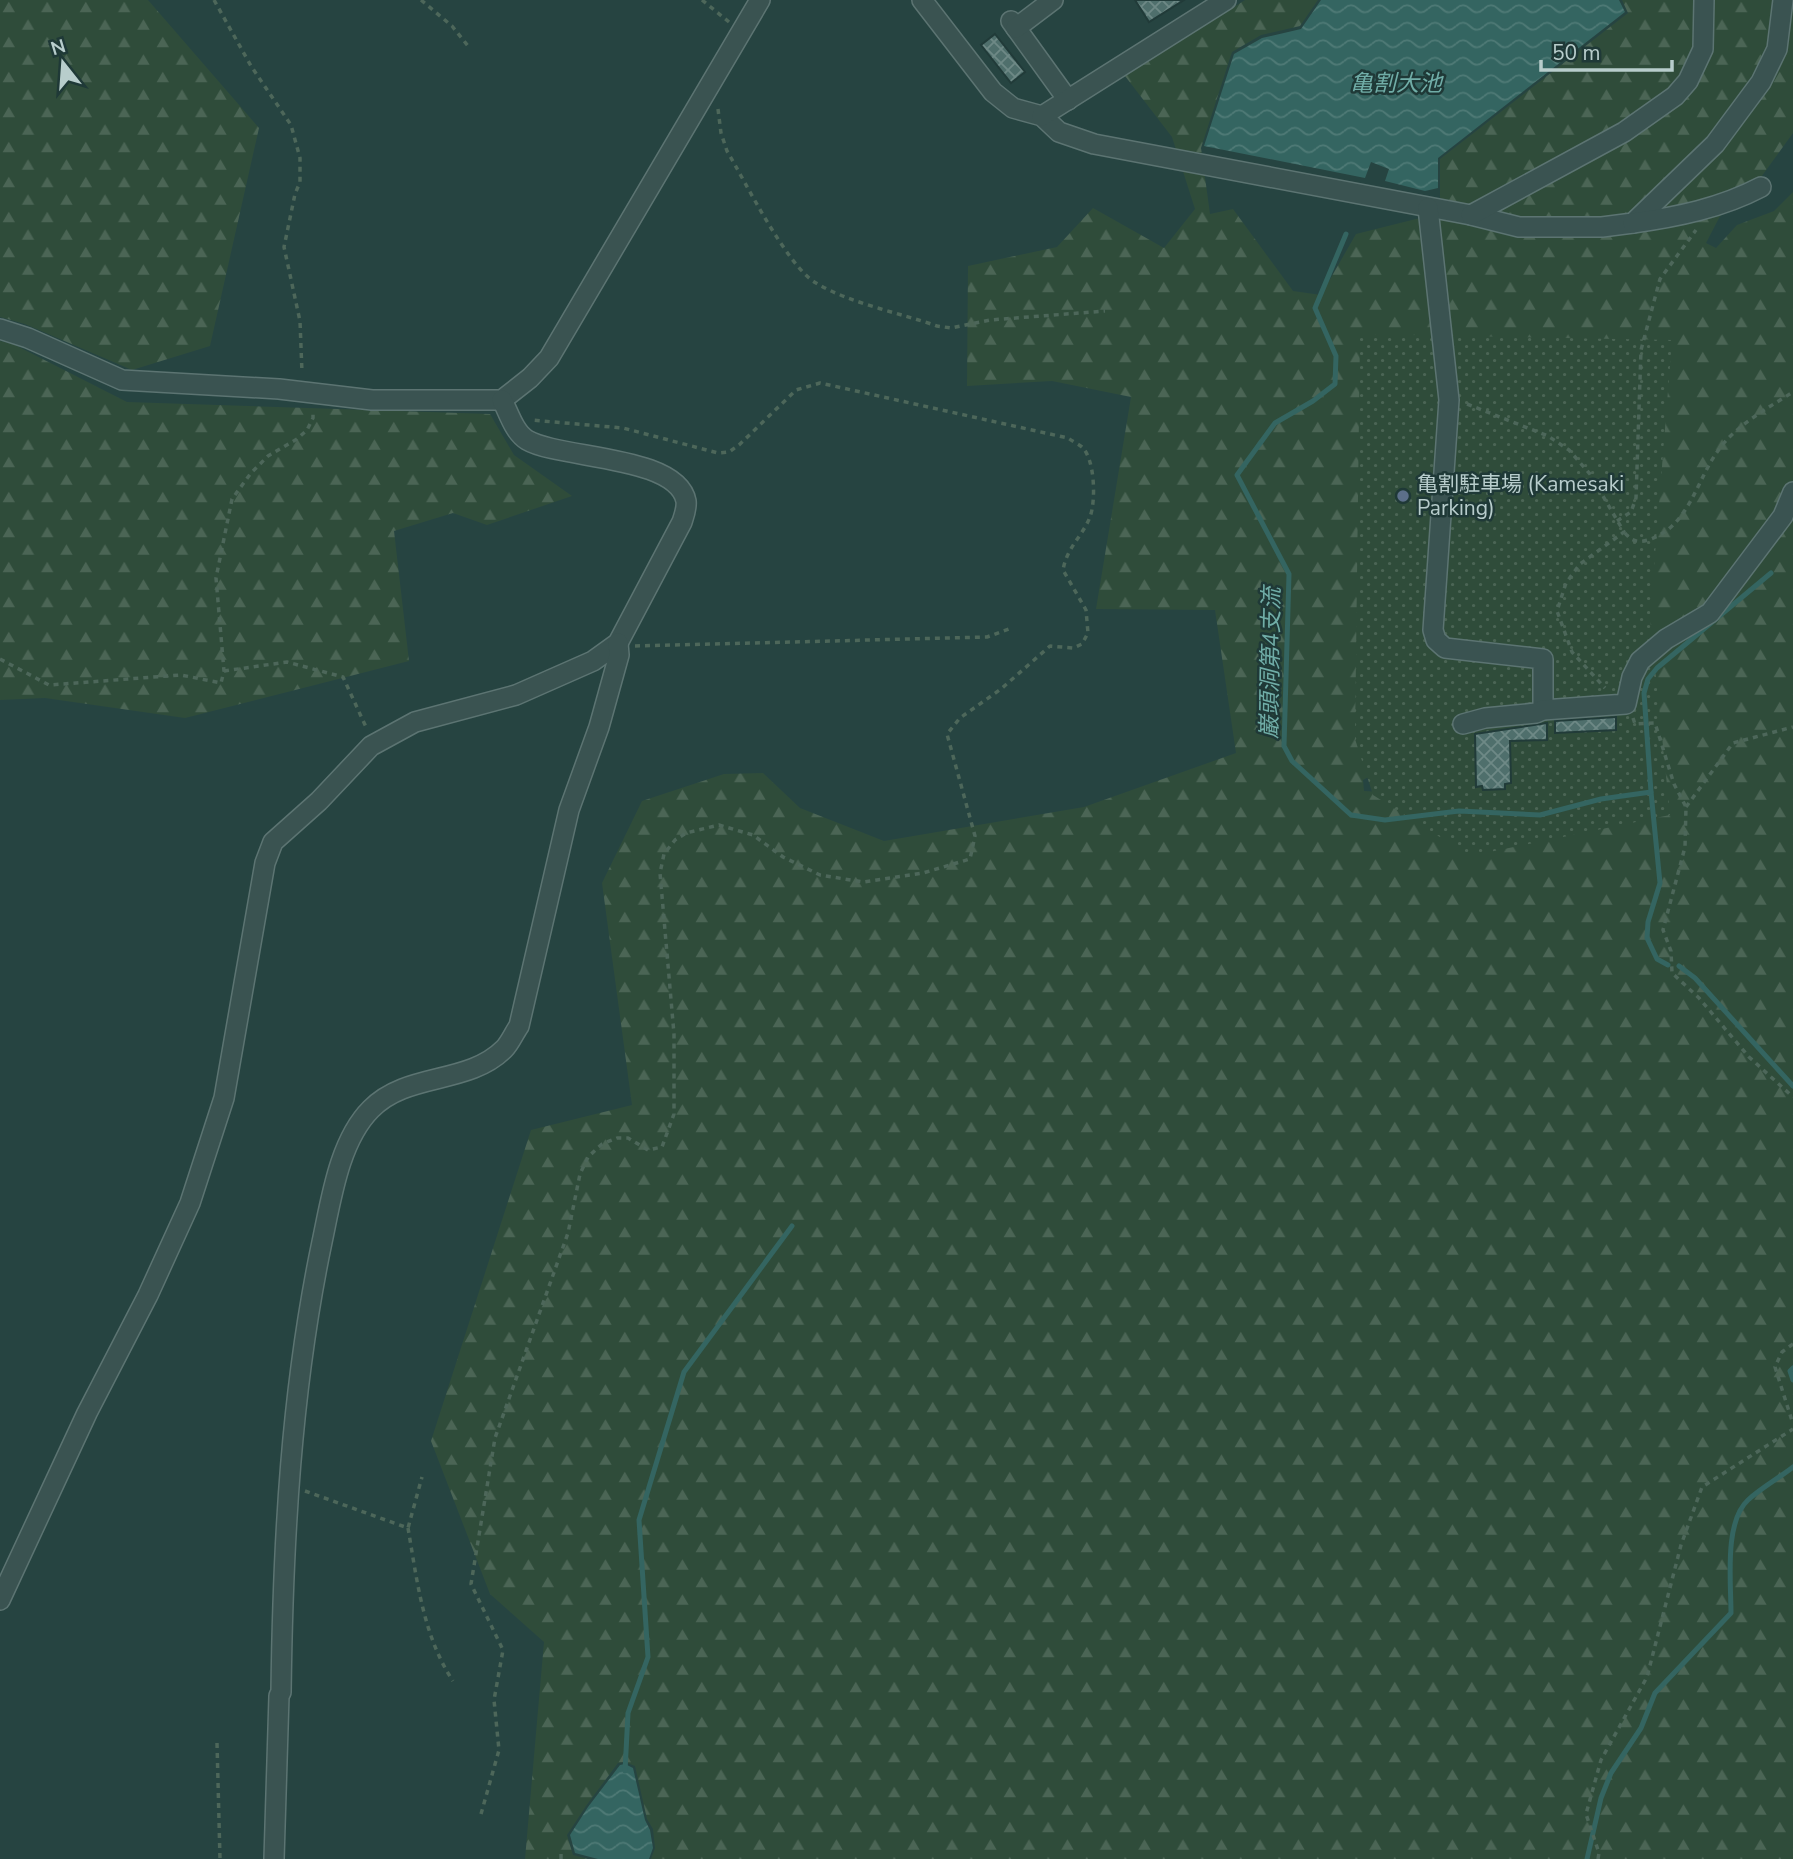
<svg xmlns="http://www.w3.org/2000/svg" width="1793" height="1859" viewBox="0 0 1793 1859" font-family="'Nunito Sans','Noto Sans JP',sans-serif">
  <defs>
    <pattern id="forest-firs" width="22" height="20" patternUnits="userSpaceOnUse" patternTransform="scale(1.75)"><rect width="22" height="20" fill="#2f4c3a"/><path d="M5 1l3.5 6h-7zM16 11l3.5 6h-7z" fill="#4b6555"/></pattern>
    <pattern id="park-dots" width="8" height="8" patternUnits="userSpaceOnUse" patternTransform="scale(1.75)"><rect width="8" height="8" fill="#2f4c3a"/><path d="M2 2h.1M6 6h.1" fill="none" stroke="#4b6555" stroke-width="1.8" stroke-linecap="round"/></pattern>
    <pattern id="water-waves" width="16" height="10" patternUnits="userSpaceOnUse" patternTransform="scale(1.75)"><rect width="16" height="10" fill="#346561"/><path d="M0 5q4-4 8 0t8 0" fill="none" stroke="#4f7a76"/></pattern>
    <pattern id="building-cross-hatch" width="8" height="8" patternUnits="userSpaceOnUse" patternTransform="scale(1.75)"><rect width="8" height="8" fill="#4f6f6c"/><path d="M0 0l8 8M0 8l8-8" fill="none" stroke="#6e8986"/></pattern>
  </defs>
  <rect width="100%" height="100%" fill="#264441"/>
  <!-- forest -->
  <g fill="url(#forest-firs)" fill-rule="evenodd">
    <path d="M 0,0 L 148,0 L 259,128 L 210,346 L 132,370 L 25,324 L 0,317 Z"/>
    <path d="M 1245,0 L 1318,0 L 1300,26 L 1261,35 L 1232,52 L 1201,148 L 1210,214 L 1233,209 L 1293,291 L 1321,295 L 1356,234 L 1440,213 L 1440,159 L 1628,13 L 1622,0 L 1793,0 L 1793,133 L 1756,184 L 1737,194 L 1719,218 L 1706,243 L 1716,248 L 1737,225 L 1774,211 L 1793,192 L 1793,1859 L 651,1859 L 655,1848 L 653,1829 L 647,1819 L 635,1766 L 625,1762 L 618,1763 L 586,1806 L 567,1835 L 573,1855 L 588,1859 L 525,1859 L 544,1642 L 490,1594 L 431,1441 L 531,1130 L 632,1105 L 602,883 L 642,801 L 724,774 L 763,773 L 800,808 L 884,841 L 1084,807 L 1236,753 L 1215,610 L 1096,609 L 1131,397 L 1052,381 L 967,386 L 968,266 L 1057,247 L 1093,208 L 1164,248 L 1195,209 L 1172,137 L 1125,76 ZM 1396,762 L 1401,793 L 1364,791 L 1363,780 Z"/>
    <path d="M 0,341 L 13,344 L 127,402 L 490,414 L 514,455 L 572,496 L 487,525 L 453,513 L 394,531 L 409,661 L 185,718 L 45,698 L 0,700 Z"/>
  </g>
  <!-- park -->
  <path fill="url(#park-dots)" d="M 1360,334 L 1672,340 L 1650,618 L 1670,815 L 1470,856 L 1373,795 L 1355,739 Z"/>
  <!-- water -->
  <g fill="url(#water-waves)">
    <path d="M 1321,0 L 1619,0 L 1625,12 L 1438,158 L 1438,188 L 1425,191 L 1385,181 L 1389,169 L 1371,162 L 1365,178 L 1204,146 L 1234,54 L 1262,38 L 1301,29 Z"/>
    <path d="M 625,1764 L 633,1768 L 645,1820 L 650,1830 L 653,1848 L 649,1859 L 598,1859 L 575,1853 L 570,1835 L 588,1807 L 620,1765 Z"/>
  </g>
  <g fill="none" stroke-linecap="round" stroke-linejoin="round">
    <!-- stream -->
    <g stroke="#346561" stroke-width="5">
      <path d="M 1346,234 L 1315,308 L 1336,356 L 1335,384 L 1313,401 L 1275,423 L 1237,475 L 1289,574 L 1284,746 L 1292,761 L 1351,815 L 1385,820 L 1459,811 L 1540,815 L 1601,799 L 1651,792 L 1660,883 L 1648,922 L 1647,938 L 1657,959 L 1668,965"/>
      <path d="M 1651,792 L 1644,693 L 1648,679 L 1657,668 L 1771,573"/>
      <path d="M 1679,966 L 1695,978 L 1793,1086"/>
      <path d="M 1793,1368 L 1790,1371 L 1793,1380"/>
      <path d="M 625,1771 L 628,1713 L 648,1657 L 639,1520 L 684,1372 L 792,1226"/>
      <path d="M 1587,1859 L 1601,1798 L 1611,1773 L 1641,1728 L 1655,1693 L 1731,1613 C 1731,1582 1724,1522 1748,1500 C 1761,1488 1779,1478 1793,1467"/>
    </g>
  </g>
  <!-- building -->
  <g fill="url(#building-cross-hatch)" stroke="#213b39" stroke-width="2">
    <path d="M 1135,0 L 1184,0 L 1149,22 Z"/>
    <path d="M 995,34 L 1025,72 L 1011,83 L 981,45 Z"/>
    <path d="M 1616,717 L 1616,730 L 1555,733 L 1555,721 Z"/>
    <path d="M 1547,723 L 1547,740 L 1510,741 L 1511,783 L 1505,784 L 1505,789 L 1483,790 L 1482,786 L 1476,787 L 1475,734 Z"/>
  </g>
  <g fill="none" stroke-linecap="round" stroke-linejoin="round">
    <defs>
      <g id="minor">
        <path d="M 922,0 L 993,92 L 1013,108 L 1042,116 L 1059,132 L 1094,144 L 1471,215 L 1519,227 L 1602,227 L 1633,223 L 1715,144 L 1761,82 L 1777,49 L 1783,0"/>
        <path d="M 1011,21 L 1068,100"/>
        <path d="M 1016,28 L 1053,0"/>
        <path d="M 1042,116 L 1226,0"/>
        <path d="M 1428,208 L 1449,400 L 1433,630 L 1436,640 L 1445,648 L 1543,659 L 1543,710"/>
        <path d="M 1471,215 L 1624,132 L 1675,96 L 1688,81 L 1703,49 L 1704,0"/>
        <path d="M 1633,223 C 1677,217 1721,208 1761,187"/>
        <path d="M 0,329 L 28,338 L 122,380 L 279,389 L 372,400 L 502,400 L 530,378 L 549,358 L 760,0"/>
        <path d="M 1463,724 L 1485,718 L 1536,713 L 1543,710 L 1626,704 L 1632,677 L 1640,661 L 1666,639 L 1710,613 L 1783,516 L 1793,492"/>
        <path d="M 0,1600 L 87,1413 L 148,1295 L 190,1203 L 224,1098 L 265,863 L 273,842 L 319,801 L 371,746 L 415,722 L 516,695 L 593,661 L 618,643 L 682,522 C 684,516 687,508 686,501 C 677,455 559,459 527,440 C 514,432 509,413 502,400"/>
        <path d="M 274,1859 L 279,1696 L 281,1692 C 283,1540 291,1390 322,1242 C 331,1200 339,1141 371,1109 C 407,1072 468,1085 504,1049 C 510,1043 514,1033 519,1026 L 569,810 L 599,727 L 619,655 L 618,643"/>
      </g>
    </defs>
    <!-- minor casing -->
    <use href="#minor" stroke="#5c7472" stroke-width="22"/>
    <!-- path -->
    <g stroke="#4d675a" stroke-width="3.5" stroke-dasharray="5 5" stroke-linecap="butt">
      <path d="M 214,0 L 251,66 L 291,125 L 300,158 L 300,182 L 295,194 L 284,247 L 300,321 L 302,373"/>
      <path d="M 421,0 L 452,26 L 468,46"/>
      <path d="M 702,0 L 729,22"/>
      <path d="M 718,109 L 721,133 L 727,151 C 746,183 787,266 816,283 C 849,303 900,313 937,326 L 951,328 L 990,320 L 1105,311"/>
      <path d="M 1467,404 L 1548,436 L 1569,450 L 1590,474 L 1624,532 L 1580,564 L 1566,583 L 1557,611 L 1572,652 L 1605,688"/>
      <path d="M 1617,521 L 1631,512 L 1636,498 L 1641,350 L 1660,279 L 1696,230"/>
      <path d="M 1625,533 C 1631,541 1638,543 1648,540 C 1690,527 1696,479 1720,448 C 1738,424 1768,408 1793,392"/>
      <path d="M 635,646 L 987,637 L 1009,629"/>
      <path d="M 0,659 L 49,685 L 181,675 L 221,683 L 224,671 L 216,578 L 232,499 L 251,473 L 268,456 L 297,439 L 307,430 L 313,418 L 313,410"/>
      <path d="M 224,671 L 287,662 L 343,677 L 366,727"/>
      <path d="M 1633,718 L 1635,724 L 1655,723 L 1674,784 L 1686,807 L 1685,847 L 1663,930 L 1671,951 L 1672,973 L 1699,998 L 1749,1057 L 1793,1097"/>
      <path d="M 1686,807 L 1733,743 L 1793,727"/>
      <path d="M 1793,1344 L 1782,1352 L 1775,1367 L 1793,1424"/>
      <path d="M 305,1491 L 408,1528 L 422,1477"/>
      <path d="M 408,1528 C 417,1580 423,1636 453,1681"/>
      <path d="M 217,1743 L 220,1859"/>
      <path d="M 481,1814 L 499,1750 L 494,1700 L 503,1650 L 471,1584 L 495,1438 L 568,1233 L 580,1174 L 588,1157 L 602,1144 L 617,1138 L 628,1138 L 648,1150 L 662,1147 L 674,1114 L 674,1034 L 660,873 L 664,854 L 675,840 L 686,833 L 719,825 L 753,835 L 783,857 L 820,875 L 863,882 L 923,873 L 970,859 L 975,836 L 947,734 L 960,718 L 1001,689 L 1050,646 L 1073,648 L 1082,644 L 1088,633 L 1086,610 L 1063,570 C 1067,547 1082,537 1090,517 C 1096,501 1095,459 1082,447 C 1078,444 1072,441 1068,438 L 820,383 L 796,390 L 739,445 L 729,452 L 718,453 L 623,428 L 531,420"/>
      <path d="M 561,1859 L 561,1854"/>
      <path d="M 1598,1859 L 1599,1853 L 1586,1814 L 1601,1760 L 1647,1677 L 1681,1545 L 1702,1487 L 1793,1429"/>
    </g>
    <!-- minor -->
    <use href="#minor" stroke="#3a5351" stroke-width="19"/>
  </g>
  <!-- markers -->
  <circle fill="#5c6f8a" stroke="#1f3937" stroke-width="2.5" cx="1403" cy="496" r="7"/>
  <g text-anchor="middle" stroke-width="5" stroke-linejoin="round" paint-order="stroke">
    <!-- poi labels -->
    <g font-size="21" fill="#b8cdcc" stroke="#1f3937" text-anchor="start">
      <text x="1417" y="491">亀割駐車場 (Kamesaki<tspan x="1417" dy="24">Parking)</tspan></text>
    </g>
    <!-- water labels -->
    <g font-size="23" font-style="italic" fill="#70ada7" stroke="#1f3937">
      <text x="1396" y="91">亀割大池</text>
      <text transform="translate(1270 663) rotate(-89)" y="8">巌頭洞第4支流</text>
    </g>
  </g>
  <!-- north arrow -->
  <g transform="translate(63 63) rotate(343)" stroke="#1f3937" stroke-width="5" paint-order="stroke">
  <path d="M0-5L12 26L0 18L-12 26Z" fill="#b8cdcc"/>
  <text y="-10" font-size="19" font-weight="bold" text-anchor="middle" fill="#b8cdcc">N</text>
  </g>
  <!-- scale -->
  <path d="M1541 60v10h131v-10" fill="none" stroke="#b8cdcc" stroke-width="3.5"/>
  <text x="1552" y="60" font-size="21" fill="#b8cdcc" stroke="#1f3937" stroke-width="5" paint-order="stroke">50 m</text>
</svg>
